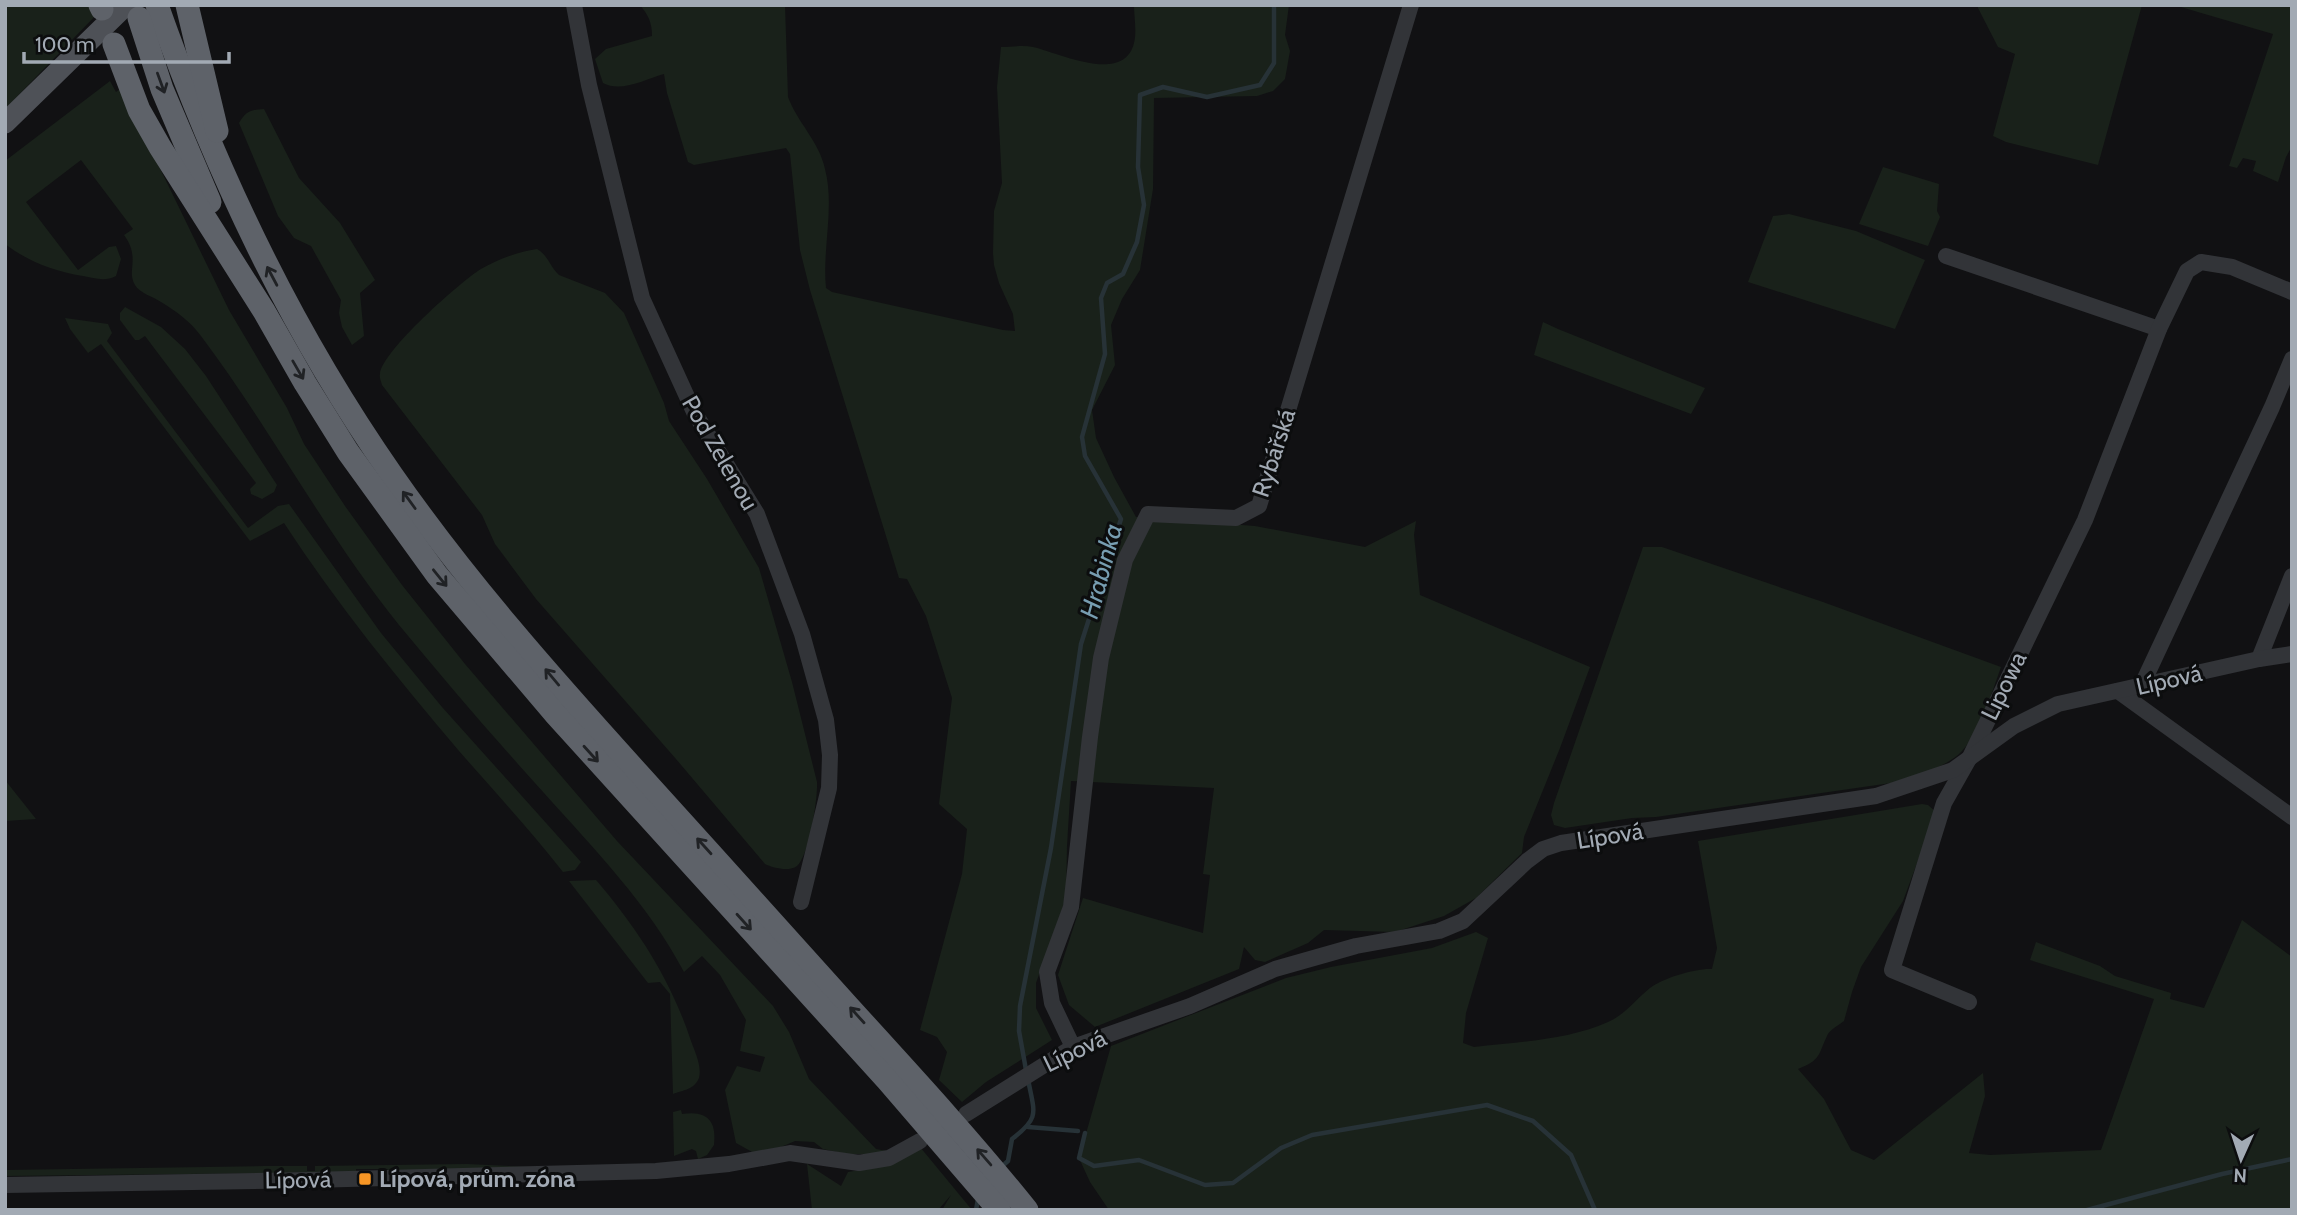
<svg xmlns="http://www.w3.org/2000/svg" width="2297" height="1215" viewBox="0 0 2297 1215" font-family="Cabin,sans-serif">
  <rect width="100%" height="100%" fill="#111113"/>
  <!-- green -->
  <g fill="#19211a">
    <path d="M 5,5 L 94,5 L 98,13 L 5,109 Z"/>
    <path d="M 640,5 L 785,5 L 788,97 C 797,122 819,141 825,169 C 835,208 822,248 826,288 L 832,292 L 1003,330 L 1015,331 L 1013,314 L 999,283 L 994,265 L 993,253 L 994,211 L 1002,183 L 997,87 L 1001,47 C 1011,47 1023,45 1033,47 C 1059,53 1124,85 1134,43 C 1137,32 1134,17 1134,5 L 1289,5 L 1285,35 L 1290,51 L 1285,79 L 1273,91 L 1257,96 L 1154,98 L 1153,189 L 1140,270 L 1122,299 L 1111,325 L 1115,365 L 1092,410 L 1096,438 L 1114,477 L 1136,517 L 1255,526 L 1365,547 L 1416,521 L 1414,535 L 1420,595 L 1590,667 L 1560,748 L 1524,837 L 1522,853 L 1476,898 L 1444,916 L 1395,932 L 1324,930 L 1308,943 L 1265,962 L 1255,960 L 1244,947 L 1239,969 L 1095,1027 L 1069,1005 L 1058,975 L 1083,898 L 1203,933 L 1210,875 L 1203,874 L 1214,788 L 1071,781 L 1067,846 L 1066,898 L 1036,983 L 1036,1008 L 1052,1040 L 986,1082 L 962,1102 L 939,1080 L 947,1052 L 937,1037 L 920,1030 L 962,874 L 967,829 L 939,804 L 952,698 L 926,616 L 907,579 L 899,578 L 810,290 L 800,250 L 790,154 L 786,148 L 694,165 L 688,162 L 667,93 L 664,74 C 646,79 621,93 603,83 L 595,59 L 606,49 L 652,36 C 652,22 648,15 640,5 Z"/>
    <path d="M 1978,5 L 2142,5 L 2098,165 L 2006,142 L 1993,136 L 2015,54 L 1998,47 L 1978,8 Z"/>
    <path d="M 2174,5 L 2292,5 L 2292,146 L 2286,157 L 2278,182 L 2253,171 L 2256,161 L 2243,158 L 2237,168 L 2229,166 L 2273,34 Z"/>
    <path d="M 110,81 L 116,92 L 124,86 L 150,148 L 229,310 L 287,408 L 304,444 L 345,506 L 402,585 L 465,664 L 617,841 L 773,1006 L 789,1032 L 809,1079 L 876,1149 L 887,1151 L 881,1154 L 846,1154 L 823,1149 L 814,1142 L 795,1141 L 781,1147 L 754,1153 L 736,1143 L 725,1090 L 737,1066 L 760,1072 L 765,1057 L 740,1051 L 746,1020 L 720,975 L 702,956 L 684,972 C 648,904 595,850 544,793 C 494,738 446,682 399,625 C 325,533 271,429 201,336 C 191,322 176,311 161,302 C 154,297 139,293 135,285 C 126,271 141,258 124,235 L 133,229 L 81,160 L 26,202 L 78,270 L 109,247 L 116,246 L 121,259 L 116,276 C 105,282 94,278 83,276 C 53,271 29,262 5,244 L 5,161 Z"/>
    <path d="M 264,109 L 299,178 L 340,223 L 375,280 L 360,293 L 364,336 L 352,345 L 342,327 L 339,313 L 341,300 L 311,246 L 294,238 L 278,216 L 239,123 C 246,111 251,110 264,109 Z"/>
    <path d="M 1883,167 L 1939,184 L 1937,211 L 1940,217 L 1928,246 L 1859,224 Z"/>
    <path d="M 1789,214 L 1856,231 L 1925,260 L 1895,329 L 1748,282 L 1773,216 Z"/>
    <path d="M 537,249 C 548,255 550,267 559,275 L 605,293 L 624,313 L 664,403 L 669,421 L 707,479 L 759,568 L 792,682 L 817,782 C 818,798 809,856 797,866 C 789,872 773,868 765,864 L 676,759 L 536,599 L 495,544 L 482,515 L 382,385 C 381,381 379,377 380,374 C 381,352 461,281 481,269 C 498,259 518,252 537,249 Z"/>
    <path d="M 125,307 L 161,327 L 185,349 L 206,376 L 277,485 L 274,492 L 262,499 L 251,494 L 250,489 L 256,483 L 145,336 L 139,340 L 135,340 L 120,320 L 120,313 Z"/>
    <path d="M 65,318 L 108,324 L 112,333 L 107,341 L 248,528 L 278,506 L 289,504 L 381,633 L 442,707 L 581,862 L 575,870 L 563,872 C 530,830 494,791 459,751 C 397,678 336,603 284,523 L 250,541 L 101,344 L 88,353 L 70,329 Z"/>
    <path d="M 1543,322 L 1558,329 L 1705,388 L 1691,414 L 1534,355 Z"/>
    <path d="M 1643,547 L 1662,547 L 1823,602 L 2001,667 C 1992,692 1979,737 1958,755 C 1940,769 1919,775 1898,782 L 1656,817 L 1632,818 L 1565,828 L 1554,825 L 1551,815 L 1554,803 Z"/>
    <path d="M 5,780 L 36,819 L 5,821 Z"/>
    <path d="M 1922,804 L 1928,805 L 1936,812 L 1903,901 L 1861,967 L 1852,992 L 1844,1021 C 1839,1025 1829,1030 1827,1036 C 1818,1055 1821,1060 1798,1069 L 1824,1099 L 1851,1150 L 1874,1160 L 1983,1073 L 1985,1096 L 1969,1153 L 1990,1155 L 2101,1150 L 2154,999 L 2030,960 L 2036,942 L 2100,966 L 2115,976 L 2171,993 L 2170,999 L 2204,1008 L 2242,920 L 2292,957 L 2292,1210 L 1109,1210 L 1090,1182 L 1079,1158 L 1111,1046 L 1286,978 L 1331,967 L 1432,948 L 1476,932 L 1488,938 L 1466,1013 L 1463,1043 L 1474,1047 C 1518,1042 1568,1040 1608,1022 C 1626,1014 1635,1000 1650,988 C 1663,978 1696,968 1712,969 L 1717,948 L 1698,841 Z"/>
    <path d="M 596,880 C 638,929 671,980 691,1041 C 695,1052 702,1066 699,1078 C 694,1090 683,1090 673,1094 L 670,994 L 660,982 L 648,983 L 569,881 Z"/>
    <path d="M 681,1110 L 682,1114 C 707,1110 717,1121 714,1145 L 707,1155 L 698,1159 L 696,1151 L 692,1149 L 674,1156 L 673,1112 Z"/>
    <path d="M 920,1147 L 972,1210 L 942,1210 L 951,1195 L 938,1210 L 812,1210 L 807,1164 L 841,1186 L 848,1172 L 883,1166 Z"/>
    <path d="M 467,1164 L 531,1167 L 390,1171 L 387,1169 L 356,1169 L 356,1172 L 5,1176 L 5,1170 L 265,1166 L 307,1166 L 307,1171 L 315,1171 L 315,1166 Z"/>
  </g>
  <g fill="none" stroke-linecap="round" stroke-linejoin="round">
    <!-- stream -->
    <g stroke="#273237" stroke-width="4.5">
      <path d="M 1026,1070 L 1019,1031 L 1020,1006 L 1051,848 L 1081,644 L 1121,519 L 1085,456 L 1082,437 L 1105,354 L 1101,298 L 1107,283 L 1123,274 L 1137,242 L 1144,205 L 1138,167 L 1140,95 L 1163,87 L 1207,97 L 1260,85 L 1274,63 L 1274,5"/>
      <path d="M 1028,1127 L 1078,1131"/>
      <path d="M 1085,1133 L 1079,1158 L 1094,1166 L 1139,1160 L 1205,1185 L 1233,1183 L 1281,1148 L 1312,1135 L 1487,1105 L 1533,1121 L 1571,1155 L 1595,1210"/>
      <path d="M 1000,1168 L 1008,1161 L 1012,1139 C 1041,1117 1034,1113 1028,1079"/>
      <path d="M 976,1210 L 978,1199"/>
      <path d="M 2087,1210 L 2222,1174 L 2292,1159"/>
    </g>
    <!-- minor -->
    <g stroke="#323438" stroke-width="16">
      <path d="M 574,5 L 589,85 L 642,298 L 694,412 L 757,514 L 802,634 L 826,720 L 830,755 L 829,788 L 801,902"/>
      <path d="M 1946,256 L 2159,329"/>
      <path d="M 2259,659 L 2292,576"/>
      <path d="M 2141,687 L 2272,407 L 2292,359"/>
      <path d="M 2118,691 L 2292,817"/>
      <path d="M 1969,1002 L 1892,970 L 1944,803 L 1970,757 L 2085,520 L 2159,329 L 2187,271 L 2201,262 L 2232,267 L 2292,292"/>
      <path d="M 1073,1047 L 1052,1003 L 1047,972 L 1071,907 L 1090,737 L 1101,658 L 1125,560 L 1148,514 L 1236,518 L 1259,506 L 1411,5"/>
      <path d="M 966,1114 L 1073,1047 L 1190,1006 L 1275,969 L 1356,946 L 1439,931 L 1463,921 L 1527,861 L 1543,849 L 1561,843 L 1876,796 L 1953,770 L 2014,726 L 2058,704 L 2259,659 L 2292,654"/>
      <path d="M 5,1185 L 310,1180 L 656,1171 L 729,1164 L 790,1153 L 859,1163 L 889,1158 L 920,1141"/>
    </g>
    <!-- major -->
    <path stroke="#4e5157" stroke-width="21" d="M 5,123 L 126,5"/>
    <!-- highway -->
    <g stroke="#5e6269" stroke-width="23">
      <path d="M 100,5 L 102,9"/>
      <path d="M 157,5 C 216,172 290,329 392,475 C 465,580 550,676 636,771 C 707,849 778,928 848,1006 C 909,1073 970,1139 1027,1210"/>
      <path d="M 187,5 L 217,131"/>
      <path d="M 139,18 L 162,89 L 210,202"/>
      <path d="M 114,44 L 139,110 L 160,147 L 264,311 L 305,383 L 348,452 L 437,575 L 556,715 L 887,1080 L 999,1210"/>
    </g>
  </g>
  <!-- one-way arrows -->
  <defs><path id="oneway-shaft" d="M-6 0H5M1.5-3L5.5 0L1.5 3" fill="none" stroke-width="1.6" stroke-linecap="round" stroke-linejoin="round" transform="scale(1.75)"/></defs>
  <g stroke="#202225">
    <use href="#oneway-shaft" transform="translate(161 83) rotate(70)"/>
    <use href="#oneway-shaft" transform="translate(272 276) rotate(-118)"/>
    <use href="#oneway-shaft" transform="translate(298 370) rotate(60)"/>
    <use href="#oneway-shaft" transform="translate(409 500) rotate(-126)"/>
    <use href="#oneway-shaft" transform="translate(440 578) rotate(51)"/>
    <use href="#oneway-shaft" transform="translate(552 677) rotate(-130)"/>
    <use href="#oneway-shaft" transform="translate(591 754) rotate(48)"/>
    <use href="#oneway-shaft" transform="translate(704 846) rotate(-132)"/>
    <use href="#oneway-shaft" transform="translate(744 922) rotate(48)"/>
    <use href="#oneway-shaft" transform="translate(857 1015) rotate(-132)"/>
    <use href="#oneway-shaft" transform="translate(984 1157) rotate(-131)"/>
  </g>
  <!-- markers -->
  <rect fill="#f79625" stroke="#0c0d0e" stroke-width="2.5" x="358" y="1172" width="14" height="14" rx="3.5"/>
  <g text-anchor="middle" stroke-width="6" stroke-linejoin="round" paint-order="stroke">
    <!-- street labels -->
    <g font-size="24" fill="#a2aab4" stroke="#0c0d0e">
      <text transform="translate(720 453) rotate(60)" y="8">Pod Zelenou</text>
      <text transform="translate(1274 453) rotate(-72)" y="8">Rybářská</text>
      <text transform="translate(2169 680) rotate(-13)" y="8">Lípová</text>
      <text transform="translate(2004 686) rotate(-64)" y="8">Lipowa</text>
      <text transform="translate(1610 836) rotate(-9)" y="8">Lípová</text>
      <text transform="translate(1075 1051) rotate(-26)" y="8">Lípová</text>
      <text transform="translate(298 1180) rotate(-1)" y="8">Lípová</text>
    </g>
    <!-- poi labels -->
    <g font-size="24" font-weight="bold" fill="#a2aab4" stroke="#0c0d0e" text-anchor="start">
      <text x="379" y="1187">Lípová, prům. zóna</text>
    </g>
    <!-- water labels -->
    <g font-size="26" font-style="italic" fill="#779db1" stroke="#0c0d0e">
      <text transform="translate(1101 571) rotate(-75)" y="9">Hrabinka</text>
    </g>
  </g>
  <!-- border -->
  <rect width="2297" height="1215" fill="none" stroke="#a2aab4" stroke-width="14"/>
  <!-- north arrow -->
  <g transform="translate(2241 1159) rotate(183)" stroke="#0c0d0e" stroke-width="5" paint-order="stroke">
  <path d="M0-5L12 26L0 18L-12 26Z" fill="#a2aab4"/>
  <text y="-10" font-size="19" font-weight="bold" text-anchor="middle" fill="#a2aab4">N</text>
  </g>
  <!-- scale -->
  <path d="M24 52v10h205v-10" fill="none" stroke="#a2aab4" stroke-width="3.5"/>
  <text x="35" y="52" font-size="21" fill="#a2aab4" stroke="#0c0d0e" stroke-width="5" paint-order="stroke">100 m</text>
</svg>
